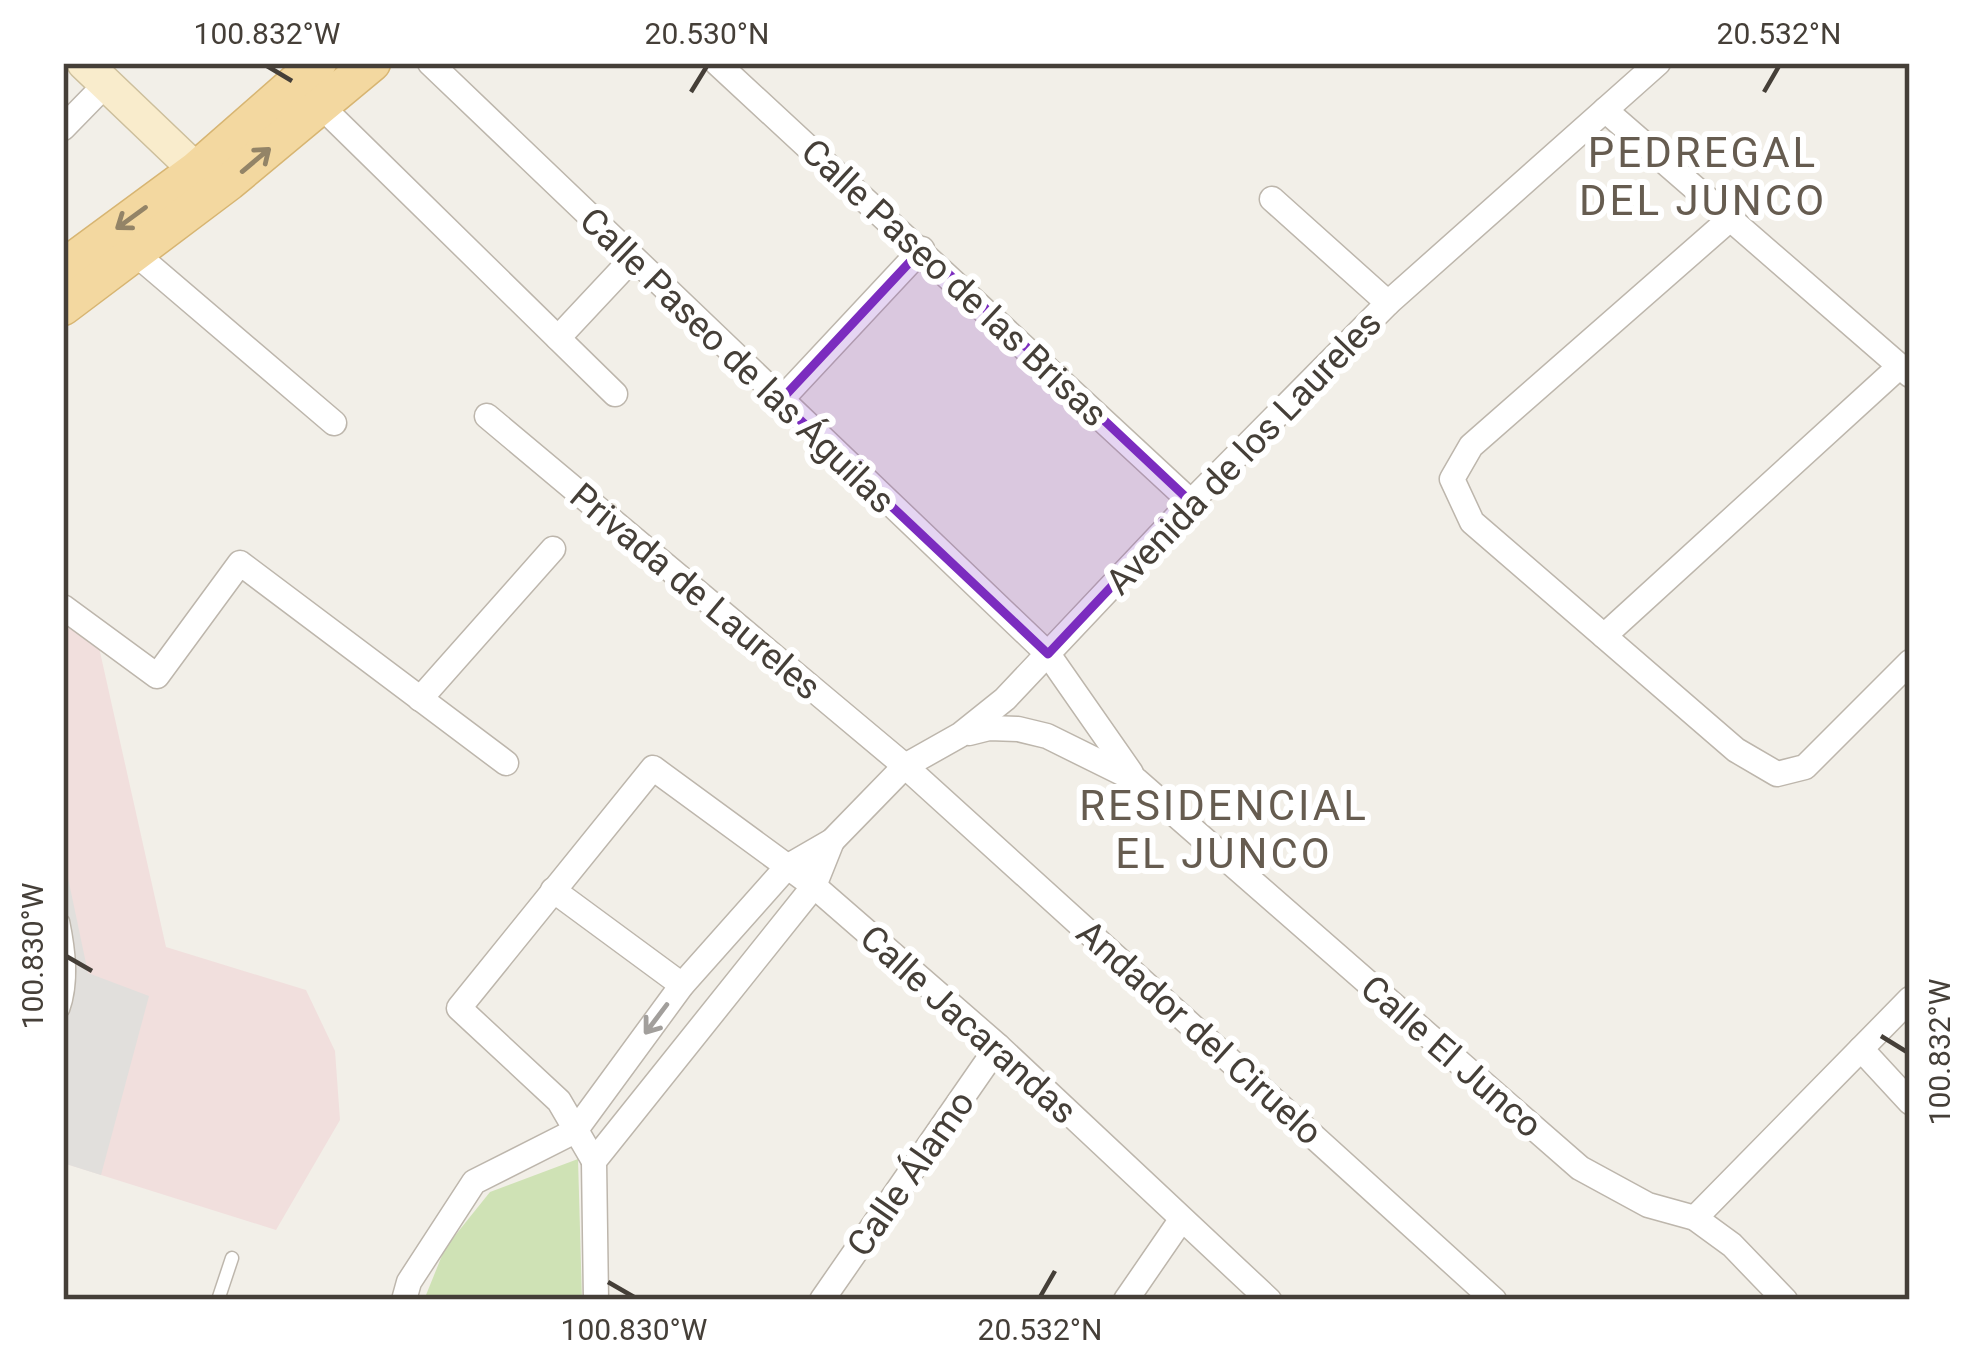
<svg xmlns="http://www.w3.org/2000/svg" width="1973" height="1363" viewBox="0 0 1973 1363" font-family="Roboto,sans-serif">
  <rect width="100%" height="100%" fill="#f2efe8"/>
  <!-- medical -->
  <path fill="#f1dfdd" d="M 63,610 L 96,634 L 166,947 L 306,990 L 335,1051 L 340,1120 L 276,1230 L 63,1163 Z"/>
  <!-- green -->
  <path fill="#cfe2b5" d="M 578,1159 L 582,1300 L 424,1300 L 445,1248 L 490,1192 Z"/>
  <!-- parking -->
  <path fill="#e1dfdc" d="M 63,854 L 88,973 L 149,996 L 101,1175 L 63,1163 Z"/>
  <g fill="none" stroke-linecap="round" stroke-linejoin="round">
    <defs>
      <g id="lane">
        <path d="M 63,921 C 69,950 73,982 63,1010"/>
        <path d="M 218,1300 L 232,1258"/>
      </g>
      <g id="street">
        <path d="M 430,63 L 1048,654 L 1131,773"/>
        <path d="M 717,63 L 1191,502"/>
        <path d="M 321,106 L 615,394"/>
        <path d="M 1605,110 L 1910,375"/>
        <path d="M 63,128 L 106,84"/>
        <path d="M 1272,199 L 1388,303"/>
        <path d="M 1730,219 L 1471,446 L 1452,479 L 1472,522 L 1736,750 L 1777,774 L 1805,767 L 1910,662"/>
        <path d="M 136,254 L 334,423"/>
        <path d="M 558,338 L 632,259"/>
        <path d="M 780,401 L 922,249"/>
        <path d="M 487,416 L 905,766 L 1494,1300"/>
        <path d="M 63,607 L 157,676 L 240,563 L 506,763"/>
        <path d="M 1604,636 L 1900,366"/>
        <path d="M 420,699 L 553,549"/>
        <path d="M 969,733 L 989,728 L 1018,729 L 1047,736 L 1136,780 L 1580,1168 L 1648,1205 L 1695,1218 L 1732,1245 L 1785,1300"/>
        <path d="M 553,890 L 682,985"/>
        <path d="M 1861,1049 L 1910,1102"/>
        <path d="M 594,1161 L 559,1101 L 459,1008 L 653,768 L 814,886 L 998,1046 L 1269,1300"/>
        <path d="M 1695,1218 L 1910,999"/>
        <path d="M 404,1300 L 409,1282 L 474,1182 L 575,1131 L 682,985 L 787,867 L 832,841 L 905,766 L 960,735 L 1005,699 L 1191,502 L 1388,303 L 1658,63"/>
        <path d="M 596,1300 L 594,1161 L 814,886 L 832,841"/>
        <path d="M 822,1300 L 998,1046"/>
        <path d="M 1126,1300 L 1181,1220"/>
      </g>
      <path id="secondary" d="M 84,63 L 196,170 L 209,190"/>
      <g id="primary">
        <path d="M 63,268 L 196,170 L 318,63"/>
        <path d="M 63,307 L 229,182 L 372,63"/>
      </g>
    </defs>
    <!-- lane casing -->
    <use href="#lane" stroke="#bdb6ac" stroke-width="15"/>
    <!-- street casing -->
    <use href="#street" stroke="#bdb6ac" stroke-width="27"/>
    <!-- secondary casing -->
    <use href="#secondary" stroke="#cdbf9c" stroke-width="36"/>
    <!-- primary casing -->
    <use href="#primary" stroke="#d7b572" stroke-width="39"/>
    <!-- lane -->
    <use href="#lane" stroke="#fff" stroke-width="12"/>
    <!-- street -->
    <use href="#street" stroke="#fff" stroke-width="24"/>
    <!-- secondary -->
    <use href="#secondary" stroke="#f9eccc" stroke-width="33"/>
    <!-- primary -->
    <use href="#primary" stroke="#f3d8a0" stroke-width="36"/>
  </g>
  <!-- one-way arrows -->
  <defs><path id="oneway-shaft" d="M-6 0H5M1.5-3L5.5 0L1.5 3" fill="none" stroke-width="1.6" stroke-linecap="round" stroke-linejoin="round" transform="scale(3)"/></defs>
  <g stroke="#938467">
    <use href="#oneway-shaft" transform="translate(256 160) rotate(-40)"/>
    <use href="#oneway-shaft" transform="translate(131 218) rotate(144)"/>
  </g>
  <use stroke="#a29f9c" href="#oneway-shaft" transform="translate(656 1019) rotate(127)"/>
  <!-- marked area -->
  <path fill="#7b2cbf" fill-opacity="0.2" stroke="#7b2cbf" stroke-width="9" stroke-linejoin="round" d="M 922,249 L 1191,502 L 1048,654 L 780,401 Z"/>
  <!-- ticks -->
  <path fill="none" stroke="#453f38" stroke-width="4.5" d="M 267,66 L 292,81M 691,92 L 707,66M 1764,92 L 1779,66M 66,956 L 92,971M 1881,1036 L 1907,1052M 608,1282 L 634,1297M 1040,1297 L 1055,1271"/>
  <g text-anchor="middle" stroke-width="12" stroke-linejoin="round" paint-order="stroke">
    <!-- street labels -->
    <g font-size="36" fill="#453f38" stroke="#fff">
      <text transform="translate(955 282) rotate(43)" y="13">Calle Paseo de las Brisas</text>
      <text transform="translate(738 360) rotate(44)" y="13">Calle Paseo de las Águilas</text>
      <text transform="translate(1243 452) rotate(-46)" y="13">Avenida de los Laureles</text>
      <text transform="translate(696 591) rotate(40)" y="13">Privada de Laureles</text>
      <text transform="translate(969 1024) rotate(42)" y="13">Calle Jacarandas</text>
      <text transform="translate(1200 1032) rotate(42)" y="13">Andador del Ciruelo</text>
      <text transform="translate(1452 1056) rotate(41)" y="13">Calle El Junco</text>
      <text transform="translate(910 1173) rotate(-55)" y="13">Calle Álamo</text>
    </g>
    <!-- quarter labels -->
    <g font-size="42" letter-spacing="3" fill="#665c50" stroke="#fff">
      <text x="1703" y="167">PEDREGAL<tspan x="1703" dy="48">DEL JUNCO</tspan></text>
      <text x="1224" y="820">RESIDENCIAL<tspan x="1224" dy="48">EL JUNCO</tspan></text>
    </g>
  </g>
  <!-- border -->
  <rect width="1973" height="1363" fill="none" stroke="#ffffff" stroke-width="132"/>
  <rect x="66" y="66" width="1841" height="1231" fill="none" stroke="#453f38" stroke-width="4.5"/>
  <g font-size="30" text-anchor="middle" fill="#453f38">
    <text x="267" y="44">100.832°W</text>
    <text x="707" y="44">20.530°N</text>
    <text x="1779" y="44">20.532°N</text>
    <text transform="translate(33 956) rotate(-90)" y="10">100.830°W</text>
    <text transform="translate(1940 1052) rotate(-90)" y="10">100.832°W</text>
    <text x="634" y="1340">100.830°W</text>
    <text x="1040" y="1340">20.532°N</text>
  </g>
</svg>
